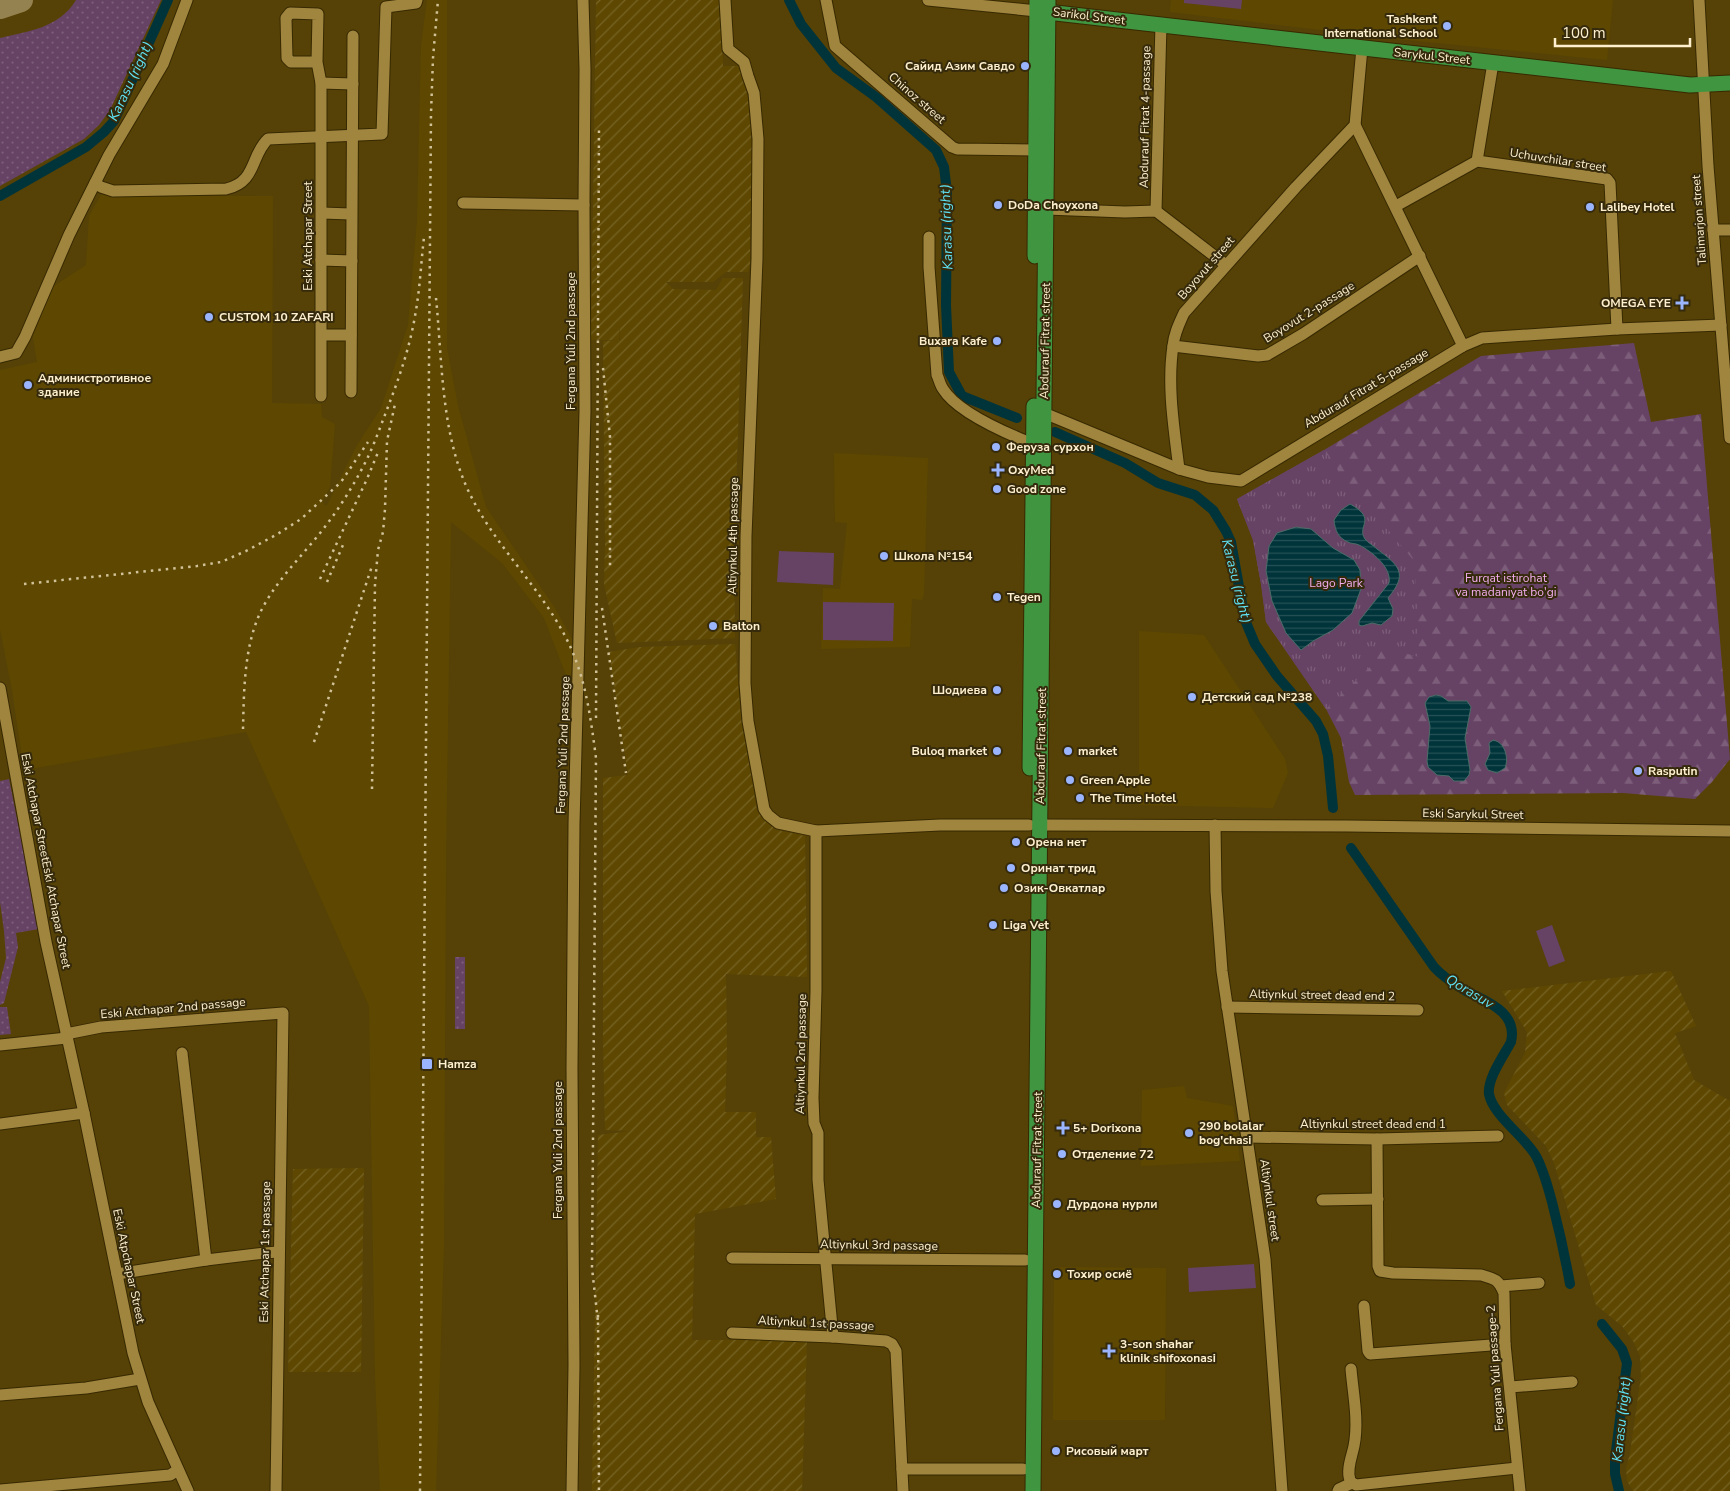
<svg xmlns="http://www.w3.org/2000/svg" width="1730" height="1491" viewBox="0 0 1730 1491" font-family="'Nunito Sans',sans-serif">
  <defs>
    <pattern id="industrial-furrows" width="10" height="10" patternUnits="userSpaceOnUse" patternTransform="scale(1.25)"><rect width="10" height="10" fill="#5e4801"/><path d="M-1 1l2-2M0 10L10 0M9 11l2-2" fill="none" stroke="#766325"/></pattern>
    <pattern id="grass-dots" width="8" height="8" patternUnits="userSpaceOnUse" patternTransform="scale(1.25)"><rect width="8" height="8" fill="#664265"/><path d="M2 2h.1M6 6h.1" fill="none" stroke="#7d5e7a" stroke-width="1.8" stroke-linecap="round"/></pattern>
    <pattern id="forest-firs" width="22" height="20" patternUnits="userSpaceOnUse" patternTransform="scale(1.25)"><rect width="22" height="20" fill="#664265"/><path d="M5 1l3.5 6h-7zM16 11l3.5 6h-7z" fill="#7d5e7a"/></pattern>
    <pattern id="park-tufts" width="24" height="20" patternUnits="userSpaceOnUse" patternTransform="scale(1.25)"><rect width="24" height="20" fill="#664265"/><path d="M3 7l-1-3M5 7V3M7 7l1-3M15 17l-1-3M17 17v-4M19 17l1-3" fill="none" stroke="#7d5e7a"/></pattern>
    <pattern id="water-rules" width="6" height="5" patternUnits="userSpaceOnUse" patternTransform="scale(1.25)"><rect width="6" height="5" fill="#00343b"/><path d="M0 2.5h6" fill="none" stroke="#265256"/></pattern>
  </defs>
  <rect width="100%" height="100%" fill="#564206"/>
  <!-- built -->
  <g fill="#5e4801">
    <path d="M 427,0 L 447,0 L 447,348 L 458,406 L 486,507 L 555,608 L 573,641 L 571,688 L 544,618 L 502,563 L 451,522 L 446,859 L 444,1245 L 436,1491 L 380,1491 L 375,1375 L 369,1006 L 246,732 L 24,770 L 12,690 L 0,629 L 0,370 L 37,362 L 33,337 L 51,288 L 86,265 L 89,216 L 101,195 L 273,196 L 272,403 L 321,404 L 322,417 L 335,424 L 330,487 L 322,501 L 325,505 L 324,506 L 327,505 L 356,447 L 381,408 L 408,325 L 417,221 L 421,46 Z"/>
    <path d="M 1171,0 L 1613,0 L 1607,60 L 1397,39 L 1170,12 Z"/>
    <path d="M 834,453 L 928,458 L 924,594 L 922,600 L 912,599 L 910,647 L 821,649 L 823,588 L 840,589 L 847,523 L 835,522 Z"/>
    <path d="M 1139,631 L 1204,635 L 1285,759 L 1288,773 L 1273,808 L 1139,805 Z"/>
    <path d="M 1184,1086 L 1187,1098 L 1233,1106 L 1240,1161 L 1141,1166 L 1142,1090 Z"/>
    <path d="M 1054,1267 L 1166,1268 L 1165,1420 L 1053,1420 Z"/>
  </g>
  <!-- industrial -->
  <g fill="url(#industrial-furrows)">
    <path d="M 596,0 L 720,0 L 723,66 L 740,66 L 741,73 L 745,73 L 753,149 L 750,230 L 750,263 L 748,272 L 726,272 L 713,282 L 666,282 L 673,289 L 716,290 L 723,278 L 743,278 L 734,551 L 735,638 L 617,643 L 604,584 L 605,545 L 603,341 L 620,340 L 620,323 L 619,340 L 591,340 Z"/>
    <path d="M 735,644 L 740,709 L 757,811 L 776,830 L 805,836 L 807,977 L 726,974 L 727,1046 L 725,1112 L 756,1112 L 756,1137 L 771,1137 L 776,1199 L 695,1214 L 692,1340 L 807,1340 L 802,1491 L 592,1491 L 598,1135 L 632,1131 L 605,1130 L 603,1040 L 603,778 L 628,775 L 609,652 L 640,647 Z"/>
    <path d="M 1671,971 L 1696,1026 L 1675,1033 L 1694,1080 L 1730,1101 L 1730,1491 L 1633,1491 L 1627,1481 L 1626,1468 L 1630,1453 L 1641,1376 L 1640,1356 L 1633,1341 L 1622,1326 L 1596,1305 L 1554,1163 L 1546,1146 L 1507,1105 L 1504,1093 L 1525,1053 L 1527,1032 L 1502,991 Z"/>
    <path d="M 364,1168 L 361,1372 L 288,1372 L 293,1169 Z"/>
  </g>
  <!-- grass -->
  <g fill="url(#grass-dots)">
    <path d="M 76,0 L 161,0 L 110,110 L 99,125 L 84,139 L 0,186 L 0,38 C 29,31 59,28 76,0 Z"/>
    <path d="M 9,779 L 39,929 L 16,933 L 18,947 L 4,1003 L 0,1005 L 0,982 L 6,958 L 4,931 L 0,902 L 0,781 Z"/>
    <rect x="455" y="957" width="10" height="72"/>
    <path d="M 0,1007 L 7,1007 L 11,1034 L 0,1035 Z"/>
  </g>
  <!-- forest -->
  <path fill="url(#forest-firs)" d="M 1634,343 L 1651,422 L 1701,414 L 1730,759 L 1712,782 L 1695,799 L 1623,793 L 1355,795 L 1349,782 L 1341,738 L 1326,709 L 1266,622 L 1261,584 L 1253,540 L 1237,499 L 1324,450 L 1481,356 Z"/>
  <!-- park -->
  <path fill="url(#park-tufts)" d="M 1324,450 L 1333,464 L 1415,562 L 1419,657 L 1377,646 L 1370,667 L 1326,709 L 1266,622 L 1261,584 L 1253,540 L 1237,499 Z"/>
  <!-- pitch -->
  <g fill="#664265">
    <path d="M 1184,0 L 1242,0 L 1241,9 L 1184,3 Z"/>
    <path d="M 779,551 L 834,553 L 833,585 L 777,582 Z"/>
    <path d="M 823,602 L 894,603 L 893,641 L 823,640 Z"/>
    <path d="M 1552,925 L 1565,961 L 1549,967 L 1536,931 Z"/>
    <path d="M 1254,1264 L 1256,1288 L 1189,1292 L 1188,1268 Z"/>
  </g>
  <!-- water -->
  <g fill="url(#water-rules)" stroke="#4c6c67">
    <path d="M 1350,504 C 1378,519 1356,526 1365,539 C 1368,543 1373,545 1377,549 C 1400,566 1408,574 1388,598 L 1393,609 L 1392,616 L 1381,625 L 1372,623 L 1362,626 L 1359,625 L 1359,621 L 1389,583 C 1392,567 1371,551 1359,545 C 1355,543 1351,544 1348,542 C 1338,538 1335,530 1334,520 L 1341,510 Z"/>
    <path d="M 1296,527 L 1311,529 L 1333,548 L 1354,560 L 1360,570 L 1361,589 L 1352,613 L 1333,630 L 1313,641 L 1301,650 L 1286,633 L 1272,601 L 1266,571 L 1269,546 L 1277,533 Z"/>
    <path d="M 1436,695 L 1441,696 L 1448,701 L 1467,701 L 1471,707 L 1465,738 L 1470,770 L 1469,775 L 1464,781 L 1454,781 L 1449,776 L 1437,775 L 1428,767 L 1427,761 L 1430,726 L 1425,703 L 1429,697 Z"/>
    <path d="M 1493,740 C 1505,742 1509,758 1505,768 L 1497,773 L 1488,770 L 1485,764 L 1490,753 L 1489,743 Z"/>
  </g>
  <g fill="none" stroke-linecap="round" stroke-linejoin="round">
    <!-- canal -->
    <g stroke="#00343b" stroke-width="10">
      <path d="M 789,0 L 801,24 L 836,68 L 876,97 L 936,150 L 944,167 L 947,192 L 946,305 L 949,372 L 962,396 L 1017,418"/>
      <path d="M 0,196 L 86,147 L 104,132 L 114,121 L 168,0"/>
      <path d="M 1055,432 L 1125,463 L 1158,483 L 1195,495 L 1213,510 L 1226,531 L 1231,542 L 1245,620 L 1255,644 L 1277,676 L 1316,721 L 1323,734 L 1328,756 L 1333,808"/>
      <path d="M 1351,848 L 1434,967 C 1443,977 1454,984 1466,991 C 1487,1002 1518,1012 1511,1042 C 1504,1055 1487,1079 1489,1094 C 1493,1116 1527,1138 1537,1158 C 1544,1172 1548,1187 1552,1202 C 1559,1229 1565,1256 1570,1284"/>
      <path d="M 1602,1324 L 1622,1349 L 1627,1363 L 1615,1459 L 1615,1474 L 1619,1491"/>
    </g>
    <!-- taxiway -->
    <path stroke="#948250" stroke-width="24" d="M 0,7 L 21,0"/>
    <defs>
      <g id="minor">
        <path d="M 725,0 L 728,49 L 744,62 L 748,76 L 754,93 L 758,139 L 757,259 L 746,536 L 745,683 L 748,721 L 764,809 L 768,815 L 778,823 L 816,831 L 940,825 L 1029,825"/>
        <path d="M 826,0 L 835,46 L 952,147 L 957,149 L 1036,150"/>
        <path d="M 928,0 L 1037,11"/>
        <path d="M 1699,0 L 1708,166 L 1730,438"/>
        <path d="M 317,62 L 291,62 L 287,58 L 286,18 L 290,13 L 318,14 L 317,62 L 321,83 L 321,396"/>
        <path d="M 321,83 L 353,84"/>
        <path d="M 1355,125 L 1463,346"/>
        <path d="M 1477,161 L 1493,63"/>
        <path d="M 95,183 L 109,155 L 163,64 L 187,0"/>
        <path d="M 463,203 L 584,205"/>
        <path d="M 1396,206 L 1477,161 L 1607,179 L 1610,183 L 1617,329"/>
        <path d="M 1046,209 L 1125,212 L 1156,211 L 1226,265"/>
        <path d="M 1156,211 L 1161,24"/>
        <path d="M 322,213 L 351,214"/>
        <path d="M 1713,230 L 1730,230"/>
        <path d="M 929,237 L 929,267 L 937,375 C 939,379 940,385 943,389 C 957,412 1008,434 1033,444"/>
        <path d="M 321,260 L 352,261"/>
        <path d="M 322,335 L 351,335"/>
        <path d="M 1173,346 L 1258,356 L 1267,355 L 1303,334 L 1420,256"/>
        <path d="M 0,357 L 16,353 L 25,337 L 69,235 L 95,183 L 101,187 L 113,191 L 226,189 C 257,182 250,156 268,139 L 382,134 L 386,7 L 416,3 L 417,0"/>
        <path d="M 351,392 L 353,36"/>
        <path d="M 1044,413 L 1179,469 L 1208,477 L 1241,481 L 1463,346 L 1482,338 L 1617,329 L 1721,325"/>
        <path d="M 1179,469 C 1174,428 1167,386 1173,346 C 1174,334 1179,324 1184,313 L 1296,187 L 1355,125 L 1362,48"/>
        <path d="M 0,688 L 46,942 L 84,1113 L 133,1353 L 148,1402 L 188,1491"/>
        <path d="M 1040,825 L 1348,826 L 1730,831"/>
        <path d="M 1215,825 L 1216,891 L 1222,971 L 1265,1259 L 1282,1491"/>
        <path d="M 816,831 L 816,991 L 813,1098 L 814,1123 L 818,1133 L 818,1180 L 833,1337"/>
        <path d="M 1227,1007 L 1418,1010"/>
        <path d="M 66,1034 L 101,1027 L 283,1013 L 276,1491"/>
        <path d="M 0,1045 L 67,1038"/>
        <path d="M 182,1053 L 206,1260"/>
        <path d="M 0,1124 L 84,1113"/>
        <path d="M 1247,1137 L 1377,1139 L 1498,1136"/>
        <path d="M 1377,1139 L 1378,1266 L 1380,1271 L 1393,1273 L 1481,1275 C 1495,1279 1498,1279 1504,1293 L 1505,1344 L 1520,1491"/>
        <path d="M 1322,1200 L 1378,1199"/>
        <path d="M 732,1258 L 1025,1260"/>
        <path d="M 117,1274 L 206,1260 L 265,1253 L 278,1252"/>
        <path d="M 1501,1286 L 1539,1283"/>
        <path d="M 1364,1306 L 1368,1351 L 1370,1354 L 1505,1344"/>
        <path d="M 732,1333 L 833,1337 L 886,1341 L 892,1344 L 896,1351 L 903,1491"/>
        <path d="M 1351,1369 C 1353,1393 1359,1421 1354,1446 C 1352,1456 1346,1470 1350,1480 C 1351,1483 1353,1483 1356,1485 L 1517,1468"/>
        <path d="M 1510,1387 L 1572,1382"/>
        <path d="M 0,1395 L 86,1388 L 140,1379"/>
        <path d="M 902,1469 L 1023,1469"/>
        <path d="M 0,1490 L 170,1475 L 178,1470"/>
        <path d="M 572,1491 L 574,1365 L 572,1069 L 574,824 L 585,411 L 584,205 L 585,69 L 583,0"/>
        <path d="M 1338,1491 L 1339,1489 L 1352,1483"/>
      </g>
      <g id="major">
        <path d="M 1038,11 L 1690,85 L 1730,83"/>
        <path d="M 1035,256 L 1037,0"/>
        <path d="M 1030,768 L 1034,406"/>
        <path d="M 1033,1491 L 1048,0"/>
      </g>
    </defs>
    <!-- minor casing -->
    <use href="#minor" stroke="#372902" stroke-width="13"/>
    <!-- major casing -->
    <use href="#major" stroke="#372902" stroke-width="17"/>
    <!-- minor -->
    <use href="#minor" stroke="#a0853f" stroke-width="11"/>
    <!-- major -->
    <use href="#major" stroke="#409640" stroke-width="15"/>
    <!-- rail -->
    <g stroke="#d1c299" stroke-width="2.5" stroke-dasharray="2.5 5" stroke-linecap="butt">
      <path d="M 436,298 C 442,358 441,424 464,481 C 488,539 535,580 564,634 C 585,673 590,713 596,758 L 592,1268 L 598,1322"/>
      <path d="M 603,368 L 610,437 L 610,569"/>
      <path d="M 320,579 L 367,479 L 379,450"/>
      <path d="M 327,582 L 343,545"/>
      <path d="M 24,584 L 197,566 L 221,562 L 246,551 L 276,535 L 301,519 L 341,482 L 368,442"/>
      <path d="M 602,608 L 626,773"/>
      <path d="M 596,718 L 599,127"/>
      <path d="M 243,729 C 244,689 244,643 263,607 C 277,581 297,561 316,538 C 336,514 353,487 367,459 C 373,447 378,433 383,420 C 396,386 409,352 415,316 C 420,289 421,263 424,237"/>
      <path d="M 314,742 L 372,566"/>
      <path d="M 372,789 L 375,584 L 378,550 L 383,532 L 385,509 L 387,441 L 395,404"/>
      <path d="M 598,1315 L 599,1491"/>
      <path d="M 420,1491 L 431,114 L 433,58 L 438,0"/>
    </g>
  </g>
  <!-- markers -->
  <g fill="#9ab5fd" stroke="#352a0c" stroke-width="2">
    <circle cx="1447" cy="26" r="5"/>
    <circle cx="1025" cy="66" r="5"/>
    <circle cx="998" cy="205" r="5"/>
    <circle cx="1590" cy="207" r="5"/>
    <path d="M1679.5 295.5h5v5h5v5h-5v5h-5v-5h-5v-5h5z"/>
    <circle cx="209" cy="317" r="5"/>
    <circle cx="997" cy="341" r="5"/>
    <circle cx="28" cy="385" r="5"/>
    <circle cx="996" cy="447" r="5"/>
    <path d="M995.5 462.5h5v5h5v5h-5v5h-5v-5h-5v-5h5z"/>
    <circle cx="997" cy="489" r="5"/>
    <circle cx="884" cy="556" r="5"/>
    <circle cx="997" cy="597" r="5"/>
    <circle cx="713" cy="626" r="5"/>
    <circle cx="997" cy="690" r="5"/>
    <circle cx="1192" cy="697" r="5"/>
    <circle cx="997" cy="751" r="5"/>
    <circle cx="1068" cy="751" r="5"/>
    <circle cx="1638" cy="771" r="5"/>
    <circle cx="1070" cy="780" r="5"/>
    <circle cx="1080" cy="798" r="5"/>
    <circle cx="1016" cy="842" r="5"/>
    <circle cx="1011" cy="868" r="5"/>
    <circle cx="1004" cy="888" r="5"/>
    <circle cx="993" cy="925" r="5"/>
    <rect x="421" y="1058" width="12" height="12" rx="2.5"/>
    <path d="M1060.5 1120.5h5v5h5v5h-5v5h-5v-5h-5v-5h5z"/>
    <circle cx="1189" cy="1133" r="5"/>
    <circle cx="1062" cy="1154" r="5"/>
    <circle cx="1057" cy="1204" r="5"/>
    <circle cx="1057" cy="1274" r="5"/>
    <path d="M1106.5 1343.5h5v5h5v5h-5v5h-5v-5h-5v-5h5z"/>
    <circle cx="1056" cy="1451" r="5"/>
  </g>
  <g text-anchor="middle" stroke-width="4" stroke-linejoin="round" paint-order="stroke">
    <!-- street labels -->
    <g font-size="12" fill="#fef0ce" stroke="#352a0c">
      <text transform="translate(1089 16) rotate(7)" y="4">Sarikol Street</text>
      <text transform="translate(1432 56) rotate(6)" y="4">Sarykul Street</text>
      <text transform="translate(917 98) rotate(41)" y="4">Chinoz street</text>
      <text transform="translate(1145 117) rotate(-89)" y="4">Abdurauf Fitrat 4-passage</text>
      <text transform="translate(1558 160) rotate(9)" y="4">Uchuvchilar street</text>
      <text transform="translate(1699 220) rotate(-94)" y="4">Talimarjon street</text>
      <text transform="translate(308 236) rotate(-90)" y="4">Eski Atchapar Street</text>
      <text transform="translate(1206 268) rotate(-49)" y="4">Boyovut street</text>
      <text transform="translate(1309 312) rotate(-32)" y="4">Boyovut 2-passage</text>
      <text transform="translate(571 341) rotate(-90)" y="4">Fergana Yuli 2nd passage</text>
      <text transform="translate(1045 341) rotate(-89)" y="4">Abdurauf Fitrat street</text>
      <text transform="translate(1366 388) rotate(-31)" y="4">Abdurauf Fitrat 5-passage</text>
      <text transform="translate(733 536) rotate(-89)" y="4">Altiynkul 4th passage</text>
      <text transform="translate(563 745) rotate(-88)" y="4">Fergana Yuli 2nd passage</text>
      <text transform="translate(1041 746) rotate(-89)" y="4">Abdurauf Fitrat street</text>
      <text transform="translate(1473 814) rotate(1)" y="4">Eski Sarykul Street</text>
      <text transform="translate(46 861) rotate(79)" y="4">Eski Atchapar StreetEski Atchapar Street</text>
      <text transform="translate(1322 995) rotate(1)" y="4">Altiynkul street dead end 2</text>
      <text transform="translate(173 1008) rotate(-5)" y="4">Eski Atchapar 2nd passage</text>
      <text transform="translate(801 1054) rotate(-89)" y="4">Altiynkul 2nd passage</text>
      <text x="1373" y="1128">Altiynkul street dead end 1</text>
      <text transform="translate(558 1150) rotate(-90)" y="4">Fergana Yuli 2nd passage</text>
      <text transform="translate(1037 1150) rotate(-89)" y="4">Abdurauf Fitrat street</text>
      <text transform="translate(1270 1200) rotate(82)" y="4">Altiynkul street</text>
      <text transform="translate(879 1245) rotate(1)" y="4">Altiynkul 3rd passage</text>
      <text transform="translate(265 1252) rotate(-89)" y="4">Eski Atchapar 1st passage</text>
      <text transform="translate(129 1266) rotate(78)" y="4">Eski Atpchapar Street</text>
      <text transform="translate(816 1323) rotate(3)" y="4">Altiynkul 1st passage</text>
      <text transform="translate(1495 1368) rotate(-94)" y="4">Fergana Yuli passage-2</text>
    </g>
    <!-- poi labels -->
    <g font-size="12" font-weight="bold" fill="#fef0ce" stroke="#352a0c" text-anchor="start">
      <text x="1437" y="23" text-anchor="end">Tashkent<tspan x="1437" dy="14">International School</tspan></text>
      <text x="1015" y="70" text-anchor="end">Сайид Азим Савдо</text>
      <text x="1008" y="209">DoDa Choyxona</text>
      <text x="1600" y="211">Lalibey Hotel</text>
      <text x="1671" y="307" text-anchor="end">OMEGA EYE</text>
      <text x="219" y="321">CUSTOM 10 ZAFARI</text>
      <text x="987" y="345" text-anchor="end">Buxara Kafe</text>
      <text x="38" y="382">Администротивное<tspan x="38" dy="14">здание</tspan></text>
      <text x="1006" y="451">Феруза сурхон</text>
      <text x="1008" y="474">OxyMed</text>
      <text x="1007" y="493">Good zone</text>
      <text x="894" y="560">Школа №154</text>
      <text x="1007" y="601">Tegen</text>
      <text x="723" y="630">Balton</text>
      <text x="987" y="694" text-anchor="end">Шодиева</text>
      <text x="1202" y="701">Детский сад №238</text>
      <text x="987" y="755" text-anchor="end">Buloq market</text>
      <text x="1078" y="755">market</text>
      <text x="1648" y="775">Rasputin</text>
      <text x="1080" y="784">Green Apple</text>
      <text x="1090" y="802">The Time Hotel</text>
      <text x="1026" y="846">Орена нет</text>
      <text x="1021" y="872">Оринат трид</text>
      <text x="1014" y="892">Озик-Овкатлар</text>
      <text x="1003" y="929">Liga Vet</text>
      <text x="438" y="1068">Hamza</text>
      <text x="1199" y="1130">290 bolalar<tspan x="1199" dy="14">bog'chasi</tspan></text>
      <text x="1073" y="1132">5+ Dorixona</text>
      <text x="1072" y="1158">Отделение 72</text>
      <text x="1067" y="1208">Дурдона нурли</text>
      <text x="1067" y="1278">Тохир осиё</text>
      <text x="1120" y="1348">3-son shahar<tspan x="1120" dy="14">klinik shifoxonasi</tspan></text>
      <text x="1066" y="1455">Рисовый март</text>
    </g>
    <!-- park labels -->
    <g font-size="12" fill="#f1adee" stroke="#352a0c">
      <text x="1506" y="582">Furqat istirohat<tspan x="1506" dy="14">va madaniyat bo'gi</tspan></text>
      <text x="1336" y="587">Lago Park</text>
    </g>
    <!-- water labels -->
    <g font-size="14" font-style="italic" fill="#5fe2f4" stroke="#352a0c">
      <text transform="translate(130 81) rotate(-65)" y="5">Karasu (right)</text>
      <text transform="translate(946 227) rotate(-92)" y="5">Karasu (right)</text>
      <text transform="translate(1237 581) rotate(76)" y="5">Karasu (right)</text>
      <text transform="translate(1470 991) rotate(31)" y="5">Qorasuv</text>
      <text transform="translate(1621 1419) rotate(-84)" y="5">Karasu (right)</text>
    </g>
  </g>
  <!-- scale -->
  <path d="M1555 38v8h135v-8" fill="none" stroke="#fef0ce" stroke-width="2.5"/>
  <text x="1562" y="38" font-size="15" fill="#fef0ce" stroke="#352a0c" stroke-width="4" paint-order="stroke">100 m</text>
</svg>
